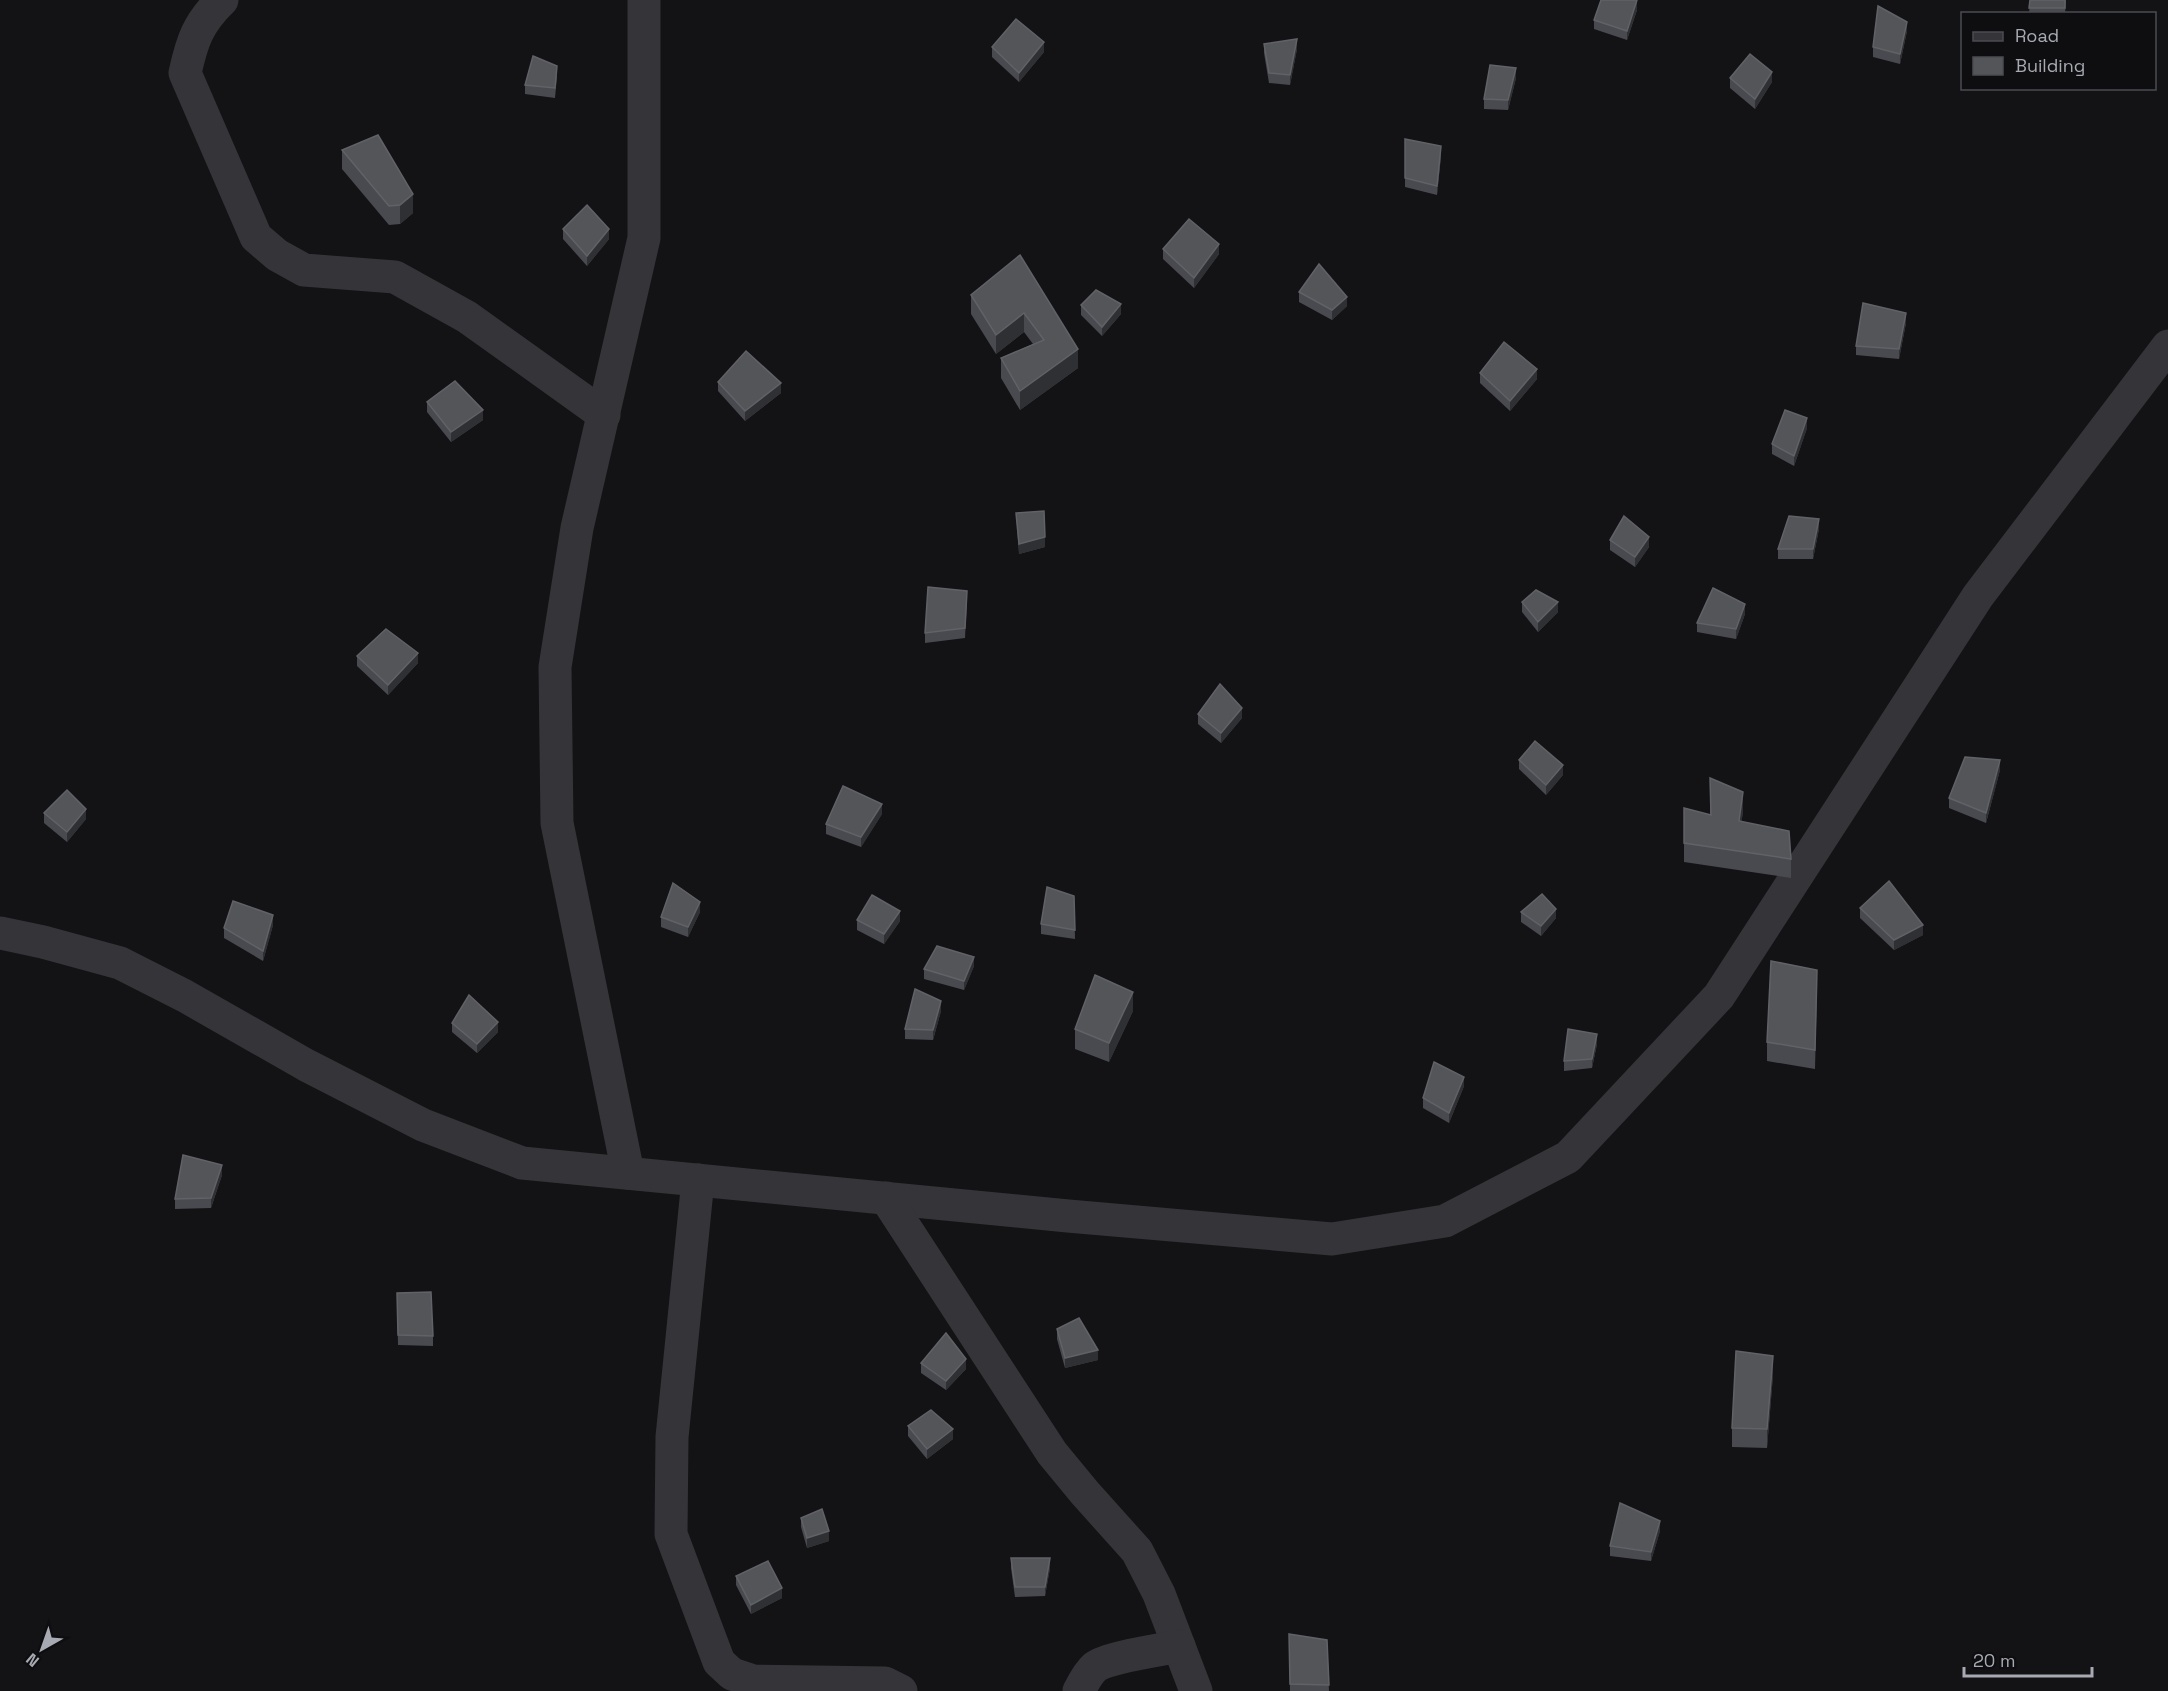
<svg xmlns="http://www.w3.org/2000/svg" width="2168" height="1691" viewBox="0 0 2168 1691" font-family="'Space Grotesk',sans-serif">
  <rect width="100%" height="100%" fill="#131315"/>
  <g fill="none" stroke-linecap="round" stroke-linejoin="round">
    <!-- street -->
    <g stroke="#353539" stroke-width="33">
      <path d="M 222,0 C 198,23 192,41 185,73 L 256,237 L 277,255 L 304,270 L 395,277 L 467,317 L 604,415"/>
      <path d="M 0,933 L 43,942 L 120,963 L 185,996 L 306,1065 L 423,1125 L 522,1163 L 1068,1216 L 1332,1239 L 1445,1221 L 1568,1157 L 1719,996 L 1978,596 L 2168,346"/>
      <path d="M 628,1173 L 557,823 L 555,667 L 577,528 L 644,238 L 644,0"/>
      <path d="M 698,1180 L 672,1437 L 671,1534 L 719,1662 L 732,1674 L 753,1681 L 885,1683 L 901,1691"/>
      <path d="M 886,1198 L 1052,1453 L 1085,1493 L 1137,1551 L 1159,1594 L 1196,1691"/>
      <path d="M 1079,1691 C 1083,1683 1088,1673 1095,1667 C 1108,1657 1161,1650 1179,1646"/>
    </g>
  </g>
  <!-- wall -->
  <g fill="#494a4f">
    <path d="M 2030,0 L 2066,0 L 2065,14 L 2029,14 Z"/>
    <path d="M 1637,10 L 1627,40 L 1594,29 L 1594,20 Z"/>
    <path d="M 1907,31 L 1900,64 L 1873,57 L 1873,47 Z"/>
    <path d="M 1264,44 L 1297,49 L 1290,85 L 1269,83 L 1264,53 Z"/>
    <path d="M 992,47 L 1044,52 L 1019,82 L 992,57 Z"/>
    <path d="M 557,76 L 555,98 L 525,94 L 525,85 Z"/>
    <path d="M 1516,78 L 1508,110 L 1484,109 L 1484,99 Z"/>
    <path d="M 1730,78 L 1772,82 L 1755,109 L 1730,88 Z"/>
    <path d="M 1405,139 L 1441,156 L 1437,195 L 1405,187 Z"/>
    <path d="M 342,150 L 413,213 L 400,224 L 389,225 L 342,169 Z"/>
    <path d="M 563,229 L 609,239 L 587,266 L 563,239 Z"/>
    <path d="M 1163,249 L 1219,254 L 1194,288 L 1163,259 Z"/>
    <path d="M 1020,255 L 1078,368 L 1020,410 L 1001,378 L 1001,358 L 1033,344 L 1024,332 L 996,354 L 971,314 L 971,295 Z"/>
    <path d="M 1299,292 L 1347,306 L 1332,320 L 1299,302 Z"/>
    <path d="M 1081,305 L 1121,314 L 1102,336 L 1081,315 Z"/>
    <path d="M 1906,323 L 1899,359 L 1856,355 L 1856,346 Z"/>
    <path d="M 1480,373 L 1537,379 L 1510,411 L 1480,383 Z"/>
    <path d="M 718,382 L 781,393 L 745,421 L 718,391 Z"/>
    <path d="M 427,402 L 483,420 L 451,442 L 427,412 Z"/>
    <path d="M 1807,428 L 1794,466 L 1772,454 L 1772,444 Z"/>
    <path d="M 1016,513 L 1045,547 L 1019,554 Z"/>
    <path d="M 1819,529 L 1813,559 L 1778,559 L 1778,549 Z"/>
    <path d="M 1610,540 L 1649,547 L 1635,567 L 1610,550 Z"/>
    <path d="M 967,601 L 965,638 L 925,643 L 925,633 Z"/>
    <path d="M 1522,602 L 1558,612 L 1538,632 L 1522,612 Z"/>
    <path d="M 1745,614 L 1736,639 L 1697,632 L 1697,623 Z"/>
    <path d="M 357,656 L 418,663 L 388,695 L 357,666 Z"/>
    <path d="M 1198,714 L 1242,718 L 1221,743 L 1198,724 Z"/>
    <path d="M 1519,760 L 1563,775 L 1546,795 L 1519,769 Z"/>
    <path d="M 2000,770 L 1986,823 L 1949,808 L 1949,798 Z"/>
    <path d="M 1710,778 L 1743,812 L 1741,822 L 1791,859 L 1791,878 L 1684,862 L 1684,808 L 1710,815 Z"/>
    <path d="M 44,813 L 86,819 L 67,842 L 44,823 Z"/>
    <path d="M 882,814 L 861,847 L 826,834 L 826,824 Z"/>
    <path d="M 1074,896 L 1075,939 L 1041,934 L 1041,924 Z"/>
    <path d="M 1860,908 L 1923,935 L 1894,950 L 1860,918 Z"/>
    <path d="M 700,912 L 688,937 L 661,927 L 661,917 Z"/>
    <path d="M 1521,912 L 1556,918 L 1541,936 L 1521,922 Z"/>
    <path d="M 857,920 L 900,921 L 884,944 L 857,930 Z"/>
    <path d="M 273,925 L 263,961 L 224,938 L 224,928 Z"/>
    <path d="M 974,966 L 964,990 L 924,979 L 924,969 Z"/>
    <path d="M 1817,989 L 1815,1069 L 1767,1061 L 1767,1042 Z"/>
    <path d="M 941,1011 L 933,1040 L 905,1039 L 905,1029 Z"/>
    <path d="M 1133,1011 L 1109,1062 L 1075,1049 L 1075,1029 Z"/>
    <path d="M 452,1023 L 498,1032 L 477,1053 L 452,1032 Z"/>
    <path d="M 1597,1044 L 1592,1068 L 1564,1071 L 1564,1061 Z"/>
    <path d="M 1464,1086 L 1449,1123 L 1423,1108 L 1423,1098 Z"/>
    <path d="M 222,1175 L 211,1208 L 175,1209 L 175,1199 Z"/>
    <path d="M 397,1293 L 433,1336 L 433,1346 L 398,1345 Z"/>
    <path d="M 1057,1329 L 1098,1360 L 1065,1368 L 1057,1339 Z"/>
    <path d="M 921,1363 L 966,1369 L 946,1390 L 921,1373 Z"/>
    <path d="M 1773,1375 L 1767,1448 L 1732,1447 L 1732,1428 Z"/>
    <path d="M 908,1426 L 953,1439 L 927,1459 L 908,1436 Z"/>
    <path d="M 801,1518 L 829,1541 L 807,1548 L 801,1527 Z"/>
    <path d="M 1660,1531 L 1651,1561 L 1610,1556 L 1610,1546 Z"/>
    <path d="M 1011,1558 L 1050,1568 L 1045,1596 L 1015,1597 L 1011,1568 Z"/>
    <path d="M 736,1576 L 782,1598 L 751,1614 L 736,1585 Z"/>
    <path d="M 1289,1634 L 1327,1640 L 1329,1691 L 1290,1691 Z"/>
  </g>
  <!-- shaded-wall -->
  <g fill="#2f3033">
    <path d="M 1637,0 L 1637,10 L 1627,40 L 1627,31 Z"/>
    <path d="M 1907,22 L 1907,31 L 1900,64 L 1900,54 Z"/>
    <path d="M 1297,39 L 1297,49 L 1290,85 L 1290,75 Z"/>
    <path d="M 1044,42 L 1044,52 L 1019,82 L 1019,73 Z"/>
    <path d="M 1516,68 L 1516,78 L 1508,110 L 1508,100 Z"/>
    <path d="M 1772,72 L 1772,82 L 1755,109 L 1755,99 Z"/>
    <path d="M 1441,146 L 1441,156 L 1437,195 L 1437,186 Z"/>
    <path d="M 413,194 L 413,213 L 400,224 L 400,205 Z"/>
    <path d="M 609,229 L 609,239 L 587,266 L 587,256 Z"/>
    <path d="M 1219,244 L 1219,254 L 1194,288 L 1194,278 Z"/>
    <path d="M 1347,297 L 1347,306 L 1332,320 L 1332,310 Z"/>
    <path d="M 1121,304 L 1121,314 L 1102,336 L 1102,327 Z"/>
    <path d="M 1024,313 L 1024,332 L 996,354 L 996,335 Z"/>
    <path d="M 1906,313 L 1906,323 L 1899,359 L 1899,349 Z"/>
    <path d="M 1078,349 L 1078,368 L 1020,410 L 1020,391 Z"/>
    <path d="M 1537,369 L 1537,379 L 1510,411 L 1510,401 Z"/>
    <path d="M 781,383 L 781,393 L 745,421 L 745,411 Z"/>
    <path d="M 483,410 L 483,420 L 451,442 L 451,432 Z"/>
    <path d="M 1807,418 L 1807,428 L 1794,466 L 1794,456 Z"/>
    <path d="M 1819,519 L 1819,529 L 1813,559 L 1813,549 Z"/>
    <path d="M 1045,537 L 1045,547 L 1019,554 L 1019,544 Z"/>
    <path d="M 1649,537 L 1649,547 L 1635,567 L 1635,557 Z"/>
    <path d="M 1558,602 L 1558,612 L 1538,632 L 1538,622 Z"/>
    <path d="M 1745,604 L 1745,614 L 1736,639 L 1736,629 Z"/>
    <path d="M 418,653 L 418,663 L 388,695 L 388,685 Z"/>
    <path d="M 1242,708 L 1242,718 L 1221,743 L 1221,733 Z"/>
    <path d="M 2000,760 L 2000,770 L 1986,823 L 1986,813 Z"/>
    <path d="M 1563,765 L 1563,775 L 1546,795 L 1546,785 Z"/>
    <path d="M 1743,792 L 1743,812 L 1739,840 L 1739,821 Z"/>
    <path d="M 882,804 L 882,814 L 861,847 L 861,837 Z"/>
    <path d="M 86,809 L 86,819 L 67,842 L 67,832 Z"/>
    <path d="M 700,902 L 700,912 L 688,937 L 688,927 Z"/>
    <path d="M 1556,909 L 1556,918 L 1541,936 L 1541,926 Z"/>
    <path d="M 900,911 L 900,921 L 884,944 L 884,934 Z"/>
    <path d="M 273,915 L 273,925 L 263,961 L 263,951 Z"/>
    <path d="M 1923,925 L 1923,935 L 1894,950 L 1894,940 Z"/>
    <path d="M 974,957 L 974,966 L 964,990 L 964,981 Z"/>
    <path d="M 1133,992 L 1133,1011 L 1109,1062 L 1109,1043 Z"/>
    <path d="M 941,1001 L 941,1011 L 933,1040 L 933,1030 Z"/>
    <path d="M 498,1022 L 498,1032 L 477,1053 L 477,1044 Z"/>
    <path d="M 1597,1034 L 1597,1044 L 1592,1068 L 1592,1059 Z"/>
    <path d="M 1464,1077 L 1464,1086 L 1449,1123 L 1449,1113 Z"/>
    <path d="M 222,1165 L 222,1175 L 211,1208 L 211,1198 Z"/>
    <path d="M 1098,1350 L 1098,1360 L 1065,1368 L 1065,1358 Z"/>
    <path d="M 1773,1356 L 1773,1375 L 1767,1448 L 1767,1429 Z"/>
    <path d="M 966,1359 L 966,1369 L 946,1390 L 946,1381 Z"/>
    <path d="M 953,1429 L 953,1439 L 927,1459 L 927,1449 Z"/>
    <path d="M 1660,1521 L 1660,1531 L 1651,1561 L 1651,1552 Z"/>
    <path d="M 829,1531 L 829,1541 L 807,1548 L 807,1538 Z"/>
    <path d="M 1050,1558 L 1050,1568 L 1045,1596 L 1045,1587 Z"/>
    <path d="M 782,1588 L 782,1598 L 751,1614 L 751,1605 Z"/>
  </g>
  <!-- building -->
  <g fill="#535559" stroke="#606267" stroke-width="1.5">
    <path d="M 1601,0 L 1637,0 L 1627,31 L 1594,20 Z"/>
    <path d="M 2030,0 L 2065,0 L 2065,8 L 2029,8 Z"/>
    <path d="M 1878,6 L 1907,22 L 1900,54 L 1873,47 Z"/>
    <path d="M 1016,19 L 1044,42 L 1019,73 L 992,47 Z"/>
    <path d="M 1297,39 L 1290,75 L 1269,73 L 1264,44 Z"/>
    <path d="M 1750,54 L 1772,72 L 1755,99 L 1730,78 Z"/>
    <path d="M 533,56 L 557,66 L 555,88 L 525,85 Z"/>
    <path d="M 1490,65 L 1516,68 L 1508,100 L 1484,99 Z"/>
    <path d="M 378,135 L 413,194 L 400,205 L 389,206 L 342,150 Z"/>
    <path d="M 1405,139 L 1441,146 L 1437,186 L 1405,178 Z"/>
    <path d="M 587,205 L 609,229 L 587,256 L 563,229 Z"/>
    <path d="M 1189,219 L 1219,244 L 1194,278 L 1163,249 Z"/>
    <path d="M 1020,255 L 1078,349 L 1020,391 L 1001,358 L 1044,340 L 1024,313 L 996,335 L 971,295 Z"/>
    <path d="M 1319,264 L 1347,297 L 1332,310 L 1299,292 Z"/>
    <path d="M 1096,290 L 1121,304 L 1102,327 L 1081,305 Z"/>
    <path d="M 1863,303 L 1906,313 L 1899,349 L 1856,346 Z"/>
    <path d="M 1504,342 L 1537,369 L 1510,401 L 1480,373 Z"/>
    <path d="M 746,351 L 781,383 L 745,411 L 718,382 Z"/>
    <path d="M 455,381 L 483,410 L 451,432 L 427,402 Z"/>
    <path d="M 1785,410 L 1807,418 L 1794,456 L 1772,444 Z"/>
    <path d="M 1044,511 L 1045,537 L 1019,544 L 1016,513 Z"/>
    <path d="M 1624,516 L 1649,537 L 1635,557 L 1610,540 Z"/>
    <path d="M 1789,516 L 1819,519 L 1813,549 L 1778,549 Z"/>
    <path d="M 928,587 L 967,591 L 965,628 L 925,633 Z"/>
    <path d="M 1713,588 L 1745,604 L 1736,629 L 1697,623 Z"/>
    <path d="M 1536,590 L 1558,602 L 1538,622 L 1522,602 Z"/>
    <path d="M 386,629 L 418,653 L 388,685 L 357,656 Z"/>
    <path d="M 1220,684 L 1242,708 L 1221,733 L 1198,714 Z"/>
    <path d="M 1535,741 L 1563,765 L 1546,785 L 1519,760 Z"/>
    <path d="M 1965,757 L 2000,760 L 1986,813 L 1949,798 Z"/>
    <path d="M 1710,778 L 1743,792 L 1739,821 L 1789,831 L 1791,859 L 1684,843 L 1684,808 L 1711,815 Z"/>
    <path d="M 843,786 L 882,804 L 861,837 L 826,824 Z"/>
    <path d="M 67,790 L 86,809 L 67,832 L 44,813 Z"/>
    <path d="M 1889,881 L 1923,925 L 1894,940 L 1860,908 Z"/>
    <path d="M 673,883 L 700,902 L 688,927 L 661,917 Z"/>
    <path d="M 1047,887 L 1074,896 L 1075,930 L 1041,924 Z"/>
    <path d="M 1542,894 L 1556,909 L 1541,926 L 1521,912 Z"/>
    <path d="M 872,895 L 900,911 L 884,934 L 857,920 Z"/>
    <path d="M 233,901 L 273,915 L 263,951 L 224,928 Z"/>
    <path d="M 937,946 L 974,957 L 964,981 L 924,969 Z"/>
    <path d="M 1771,961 L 1817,970 L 1815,1050 L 1767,1042 Z"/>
    <path d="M 1095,975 L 1133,992 L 1109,1043 L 1075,1029 Z"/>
    <path d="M 915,989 L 941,1001 L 933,1030 L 905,1029 Z"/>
    <path d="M 469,995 L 498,1022 L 477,1044 L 452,1023 Z"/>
    <path d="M 1568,1029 L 1597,1034 L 1592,1059 L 1564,1061 Z"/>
    <path d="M 1434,1062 L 1464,1077 L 1449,1113 L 1423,1098 Z"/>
    <path d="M 183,1155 L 222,1165 L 211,1198 L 175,1199 Z"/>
    <path d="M 431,1292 L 433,1336 L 398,1335 L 397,1293 Z"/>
    <path d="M 1079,1318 L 1098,1350 L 1065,1358 L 1057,1329 Z"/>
    <path d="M 946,1333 L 966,1359 L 946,1381 L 921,1363 Z"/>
    <path d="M 1736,1351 L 1773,1356 L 1767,1429 L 1732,1428 Z"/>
    <path d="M 931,1410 L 953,1429 L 927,1449 L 908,1426 Z"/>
    <path d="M 1620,1503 L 1660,1521 L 1651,1552 L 1610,1546 Z"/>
    <path d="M 822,1509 L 829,1531 L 807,1538 L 801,1518 Z"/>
    <path d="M 1011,1558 L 1050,1558 L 1045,1587 L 1015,1587 Z"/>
    <path d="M 768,1561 L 782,1588 L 751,1605 L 736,1576 Z"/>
    <path d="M 1289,1634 L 1327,1640 L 1329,1685 L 1290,1684 Z"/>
  </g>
  <!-- legend -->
  <rect x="1961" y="12" width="195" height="78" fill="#0e0e10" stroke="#4b4c51" stroke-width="1.5"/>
  <rect x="1973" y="32" width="30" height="9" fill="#353539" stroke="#4b4c51" stroke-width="1.5"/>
  <text x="2015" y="42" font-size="18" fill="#a7aab3">Road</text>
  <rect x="1973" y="57" width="30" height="18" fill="#535559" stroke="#4b4c51" stroke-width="1.5"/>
  <text x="2015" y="72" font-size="18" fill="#a7aab3">Building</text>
  <!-- north arrow -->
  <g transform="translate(42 1649) rotate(220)" stroke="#0e0e10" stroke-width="4.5" paint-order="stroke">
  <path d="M0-4.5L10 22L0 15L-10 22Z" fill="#a7aab3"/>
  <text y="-9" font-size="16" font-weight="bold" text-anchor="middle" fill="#a7aab3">N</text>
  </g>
  <!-- scale -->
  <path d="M1964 1667v9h128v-9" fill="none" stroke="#a7aab3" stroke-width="3"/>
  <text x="1973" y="1667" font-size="18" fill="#a7aab3" stroke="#0e0e10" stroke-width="4.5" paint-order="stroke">20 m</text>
</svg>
